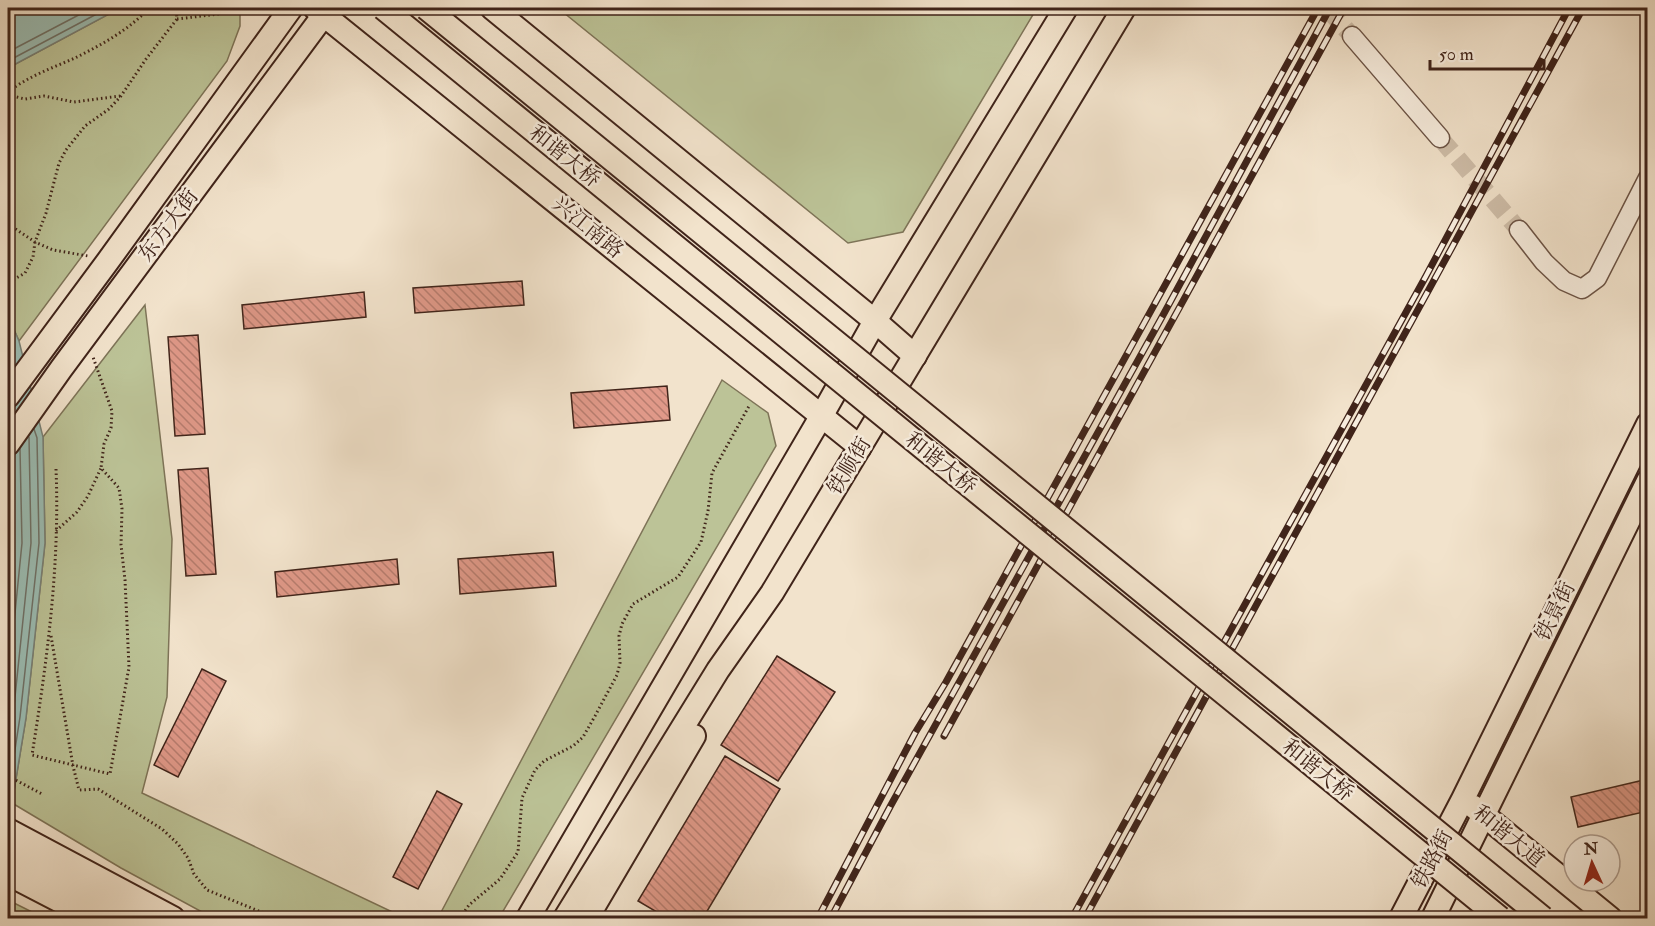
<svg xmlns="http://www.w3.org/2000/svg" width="1655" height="926" viewBox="0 0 1655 926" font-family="'IM FELL Double Pica','Noto Serif SC',serif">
  <defs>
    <pattern id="building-back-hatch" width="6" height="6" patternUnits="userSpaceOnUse" patternTransform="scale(1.5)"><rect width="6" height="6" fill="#e09989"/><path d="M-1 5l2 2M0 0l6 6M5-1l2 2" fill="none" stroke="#b77d6f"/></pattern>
  </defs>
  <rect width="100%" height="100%" fill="#f2e3cc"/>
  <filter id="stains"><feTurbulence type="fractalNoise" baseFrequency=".00333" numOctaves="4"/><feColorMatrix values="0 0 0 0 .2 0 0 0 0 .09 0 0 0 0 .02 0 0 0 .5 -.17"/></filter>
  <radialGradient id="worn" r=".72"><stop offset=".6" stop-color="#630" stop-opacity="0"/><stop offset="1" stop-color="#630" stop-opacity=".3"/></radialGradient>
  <!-- park -->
  <g fill="#bcc397" stroke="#7e7458" stroke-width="1.5">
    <path d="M 116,8 L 240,8 L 240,26 L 227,61 L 19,341 L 8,316 L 8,68 L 111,13 Z"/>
    <path d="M 558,8 L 1037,8 L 903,232 L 848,243 Z"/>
    <path d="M 145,305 L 172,539 L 167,697 L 142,793 L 405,918 L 213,918 L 121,868 L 12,803 L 26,718 L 45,543 L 43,437 Z"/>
    <path d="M 722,380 L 768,413 L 776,446 L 499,918 L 438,918 Z"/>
    <path d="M 8,900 L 44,918 L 8,918 Z"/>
  </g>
  <!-- water -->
  <g fill="#9bbeb5" stroke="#778077" stroke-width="1.5">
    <path d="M 22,8 L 116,8 L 111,13 L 8,68 L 8,15 Z"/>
    <path d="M 8,316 L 19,341 L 43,437 L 45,543 L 26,718 L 12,803 L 8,812 Z"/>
  </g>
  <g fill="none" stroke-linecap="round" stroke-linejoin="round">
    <!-- shore -->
    <g stroke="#6e7168" stroke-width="1.5">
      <path d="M 8,52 L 92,8"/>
      <path d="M 8,61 L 108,8"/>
      <path d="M 8,683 L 22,543 L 20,449"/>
      <path d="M 8,749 L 13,716 L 31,543 L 29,437"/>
      <path d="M 8,795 L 20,717 L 39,543 L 37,438 L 34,429"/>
    </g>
  </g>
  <!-- building -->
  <g fill="url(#building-back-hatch)" stroke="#40241a" stroke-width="1.5">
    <path d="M 522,281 L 524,305 L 415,313 L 413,288 Z"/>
    <path d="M 364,292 L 366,317 L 244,329 L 242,305 Z"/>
    <path d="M 198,335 L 205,434 L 175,436 L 168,337 Z"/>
    <path d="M 667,386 L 670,420 L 574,428 L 571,393 Z"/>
    <path d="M 208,468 L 216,574 L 186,576 L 178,470 Z"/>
    <path d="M 553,552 L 556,586 L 460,594 L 458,559 Z"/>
    <path d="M 397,559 L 399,584 L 277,597 L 275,572 Z"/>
    <path d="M 777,656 L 835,692 L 778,781 L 721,745 Z"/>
    <path d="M 202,669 L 226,681 L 178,777 L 154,765 Z"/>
    <path d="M 725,756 L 780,789 L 703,918 L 667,918 L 638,901 Z"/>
    <path d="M 1648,779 L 1648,811 L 1578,827 L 1571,797 Z"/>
    <path d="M 437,791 L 462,804 L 418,889 L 393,877 Z"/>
  </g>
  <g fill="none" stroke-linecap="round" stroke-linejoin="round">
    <!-- minor-tunnel -->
    <g stroke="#cebda8" stroke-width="18" stroke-dasharray="18 9" stroke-linecap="butt">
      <path d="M 1327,8 L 1352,36"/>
      <path d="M 1440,138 L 1519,230"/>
    </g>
    <defs>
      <g id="minor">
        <path d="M 1352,36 L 1440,138"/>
        <path d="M 1519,230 L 1544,262 L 1564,281 L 1582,289 L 1597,278 L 1648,178"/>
      </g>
      <g id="major">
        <path d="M 315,8 L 860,447"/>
        <path d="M 492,8 L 875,321 L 915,356"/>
        <path d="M 8,396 L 108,261 L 291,8"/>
        <path d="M 8,444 L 61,369 L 329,8"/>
        <path d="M 1474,807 L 1610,918"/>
        <path d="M 8,830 L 173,918"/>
        <path d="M 8,850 L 137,918"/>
        <path d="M 8,874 L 93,918"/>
        <path d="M 528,918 L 822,415 L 875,321 L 1066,8"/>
        <path d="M 565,918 L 718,670 L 772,593 L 1124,8"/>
        <path d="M 587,918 L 694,736"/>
        <path d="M 1401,918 L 1463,799 L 1648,424"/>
        <path d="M 1433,918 L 1648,481"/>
      </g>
    </defs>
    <!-- minor casing -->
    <use href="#minor" stroke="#6c5446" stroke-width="21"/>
    <!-- major casing -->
    <use href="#major" stroke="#40241a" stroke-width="26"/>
    <!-- path -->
    <g stroke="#40241a" stroke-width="3" stroke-dasharray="1.5 3" stroke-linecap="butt">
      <path d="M 177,19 L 243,11"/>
      <path d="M 8,92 C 27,77 52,68 75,58 C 101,45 129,30 149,8"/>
      <path d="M 8,95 L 25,99 L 44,96 L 74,102 L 120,96"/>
      <path d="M 8,224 L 35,242 L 53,250 L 88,256"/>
      <path d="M 8,266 L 11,281 L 25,273 L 33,257 L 35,242 L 46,213 L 59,163 L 66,150 L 85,126 L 109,109 L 121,96 L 146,59 L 177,19 L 176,8"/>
      <path d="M 56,469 C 60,565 47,661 32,755 L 110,774 L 129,667 L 125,580 L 121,545 L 122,509 L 119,488 L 101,468 L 104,444 L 111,428 L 112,411 L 93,357"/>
      <path d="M 56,531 L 77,512 L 88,496 L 101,468"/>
      <path d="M 51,636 L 73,766 L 79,790 L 98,789 L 162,829 L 178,844 L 188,858 L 194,874 L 207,890 L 276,918"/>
      <path d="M 8,776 L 42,794"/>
      <path d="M 460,918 L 469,905 L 500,879 L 518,852 L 522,798 L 535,770 L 544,761 L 573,746 L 583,737 L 595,716 L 617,675 L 620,663 L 619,636 L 622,624 L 633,604 L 678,577 L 701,542 L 708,511 L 712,473 L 749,406"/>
    </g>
    <!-- minor -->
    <use href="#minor" stroke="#f7edde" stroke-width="18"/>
    <!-- major -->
    <use href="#major" stroke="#f2e3cc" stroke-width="22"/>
    <defs>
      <g id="rail">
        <path d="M 944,736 L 1344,8"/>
        <path d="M 818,918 L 915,733 L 946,682 L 1318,8"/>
        <path d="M 831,918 L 891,805 L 1162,317 L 1330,8"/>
        <path d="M 1072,918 L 1426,276 L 1569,8"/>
        <path d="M 1085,918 L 1583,8"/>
      </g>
    </defs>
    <!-- rail casing -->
    <use href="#rail" stroke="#40241a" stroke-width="7"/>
    <!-- rail -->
    <use href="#rail" stroke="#f7edde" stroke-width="4.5" stroke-dasharray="14" stroke-linecap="butt"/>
    <defs>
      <g id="major-bridge">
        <path d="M 383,8 L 1500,918"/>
        <path d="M 426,8 L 1543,918"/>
      </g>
    </defs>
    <!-- major-bridge casing -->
    <use href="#major-bridge" stroke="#40241a" stroke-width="26" stroke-linecap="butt"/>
    <!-- major-bridge -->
    <use href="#major-bridge" stroke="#f2e3cc" stroke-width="22"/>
  </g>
  <g text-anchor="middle" stroke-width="5" stroke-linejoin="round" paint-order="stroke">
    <!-- street labels -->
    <g font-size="21" fill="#40241a" stroke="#f7edde">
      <text transform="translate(565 156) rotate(39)" y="7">和谐大桥</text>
      <text transform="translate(168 225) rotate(-53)" y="7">东方大街</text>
      <text transform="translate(588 227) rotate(39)" y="7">兴江南路</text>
      <text transform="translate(941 463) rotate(39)" y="7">和谐大桥</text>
      <text transform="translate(849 466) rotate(-59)" y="7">铁顺街</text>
      <text transform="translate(1555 611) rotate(-64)" y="7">铁景街</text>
      <text transform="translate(1318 770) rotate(39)" y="7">和谐大桥</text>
      <text transform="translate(1509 836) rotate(39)" y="7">和谐大道</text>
      <text transform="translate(1432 859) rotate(-62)" y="7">铁路街</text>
    </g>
  </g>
  <!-- margin -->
  <rect width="1655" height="926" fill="none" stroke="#f2e3cc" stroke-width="30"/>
  <rect x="9" y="9" width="1637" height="908" fill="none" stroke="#40241a" stroke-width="3"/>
  <rect x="15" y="15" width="1625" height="896" fill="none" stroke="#40241a" stroke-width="1.5"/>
  <!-- north arrow -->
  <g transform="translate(1592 863) rotate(356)"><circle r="28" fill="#f7edde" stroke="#ae9d90" stroke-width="1.5"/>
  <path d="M0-4.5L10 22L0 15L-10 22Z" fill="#8f2418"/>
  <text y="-9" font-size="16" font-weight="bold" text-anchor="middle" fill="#40241a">N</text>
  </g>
  <!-- scale -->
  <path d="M1430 60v9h114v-9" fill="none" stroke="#40241a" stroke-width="3"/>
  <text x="1439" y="60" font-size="18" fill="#40241a" stroke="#f7edde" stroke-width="4.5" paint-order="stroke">50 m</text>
  <rect width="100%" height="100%" filter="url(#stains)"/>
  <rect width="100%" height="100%" fill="url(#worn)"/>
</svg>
